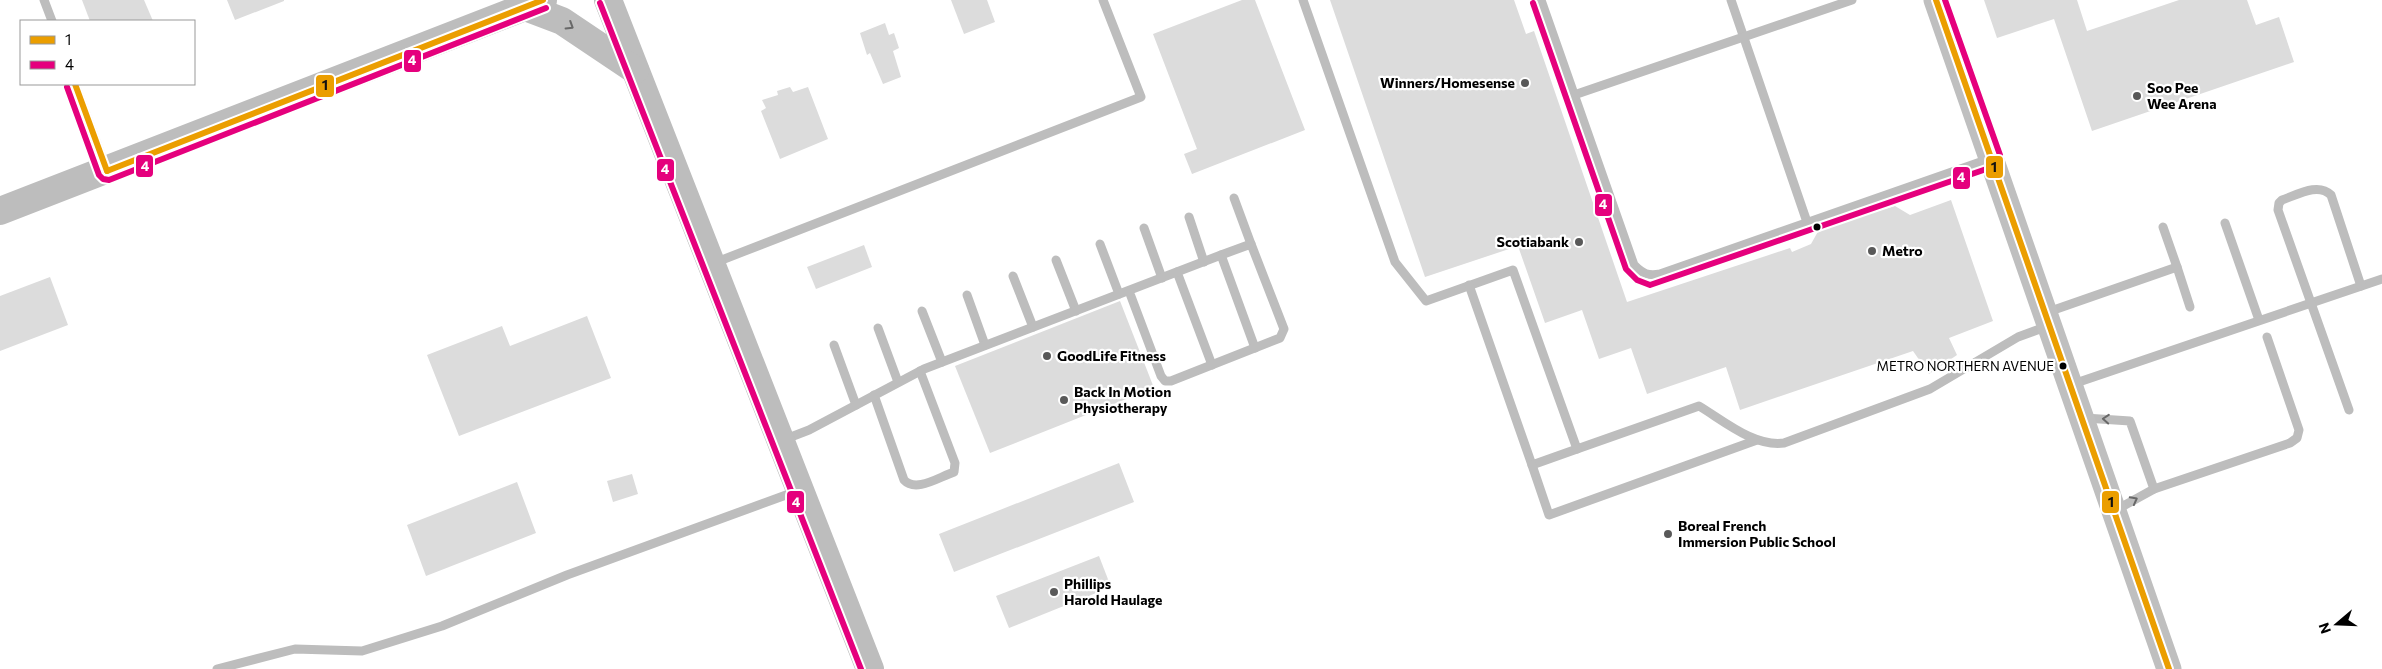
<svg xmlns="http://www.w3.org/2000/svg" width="2382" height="669" viewBox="0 0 2382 669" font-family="Commissioner,sans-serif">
  <rect width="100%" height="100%" fill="#fff"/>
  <!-- building -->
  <g fill="#dcdcdc">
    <path d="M 82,0 L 144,0 L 153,21 L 90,21 Z"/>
    <path d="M 227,0 L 284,0 L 284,1 L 235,20 Z"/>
    <path d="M 951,0 L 987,0 L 995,22 L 964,34 Z"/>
    <path d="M 1242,0 L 1255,0 L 1305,130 L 1192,174 L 1184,154 L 1197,149 L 1153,34 Z"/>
    <path d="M 1330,0 L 1514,0 L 1526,34 L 1534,31 L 1627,302 L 1790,248 L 1792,252 L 1811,244 L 1820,228 L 1895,206 L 1910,215 L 1951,200 L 1993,321 L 1949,338 L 1957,355 L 1929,374 L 1913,351 L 1740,410 L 1726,367 L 1647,394 L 1631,348 L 1599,359 L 1582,310 L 1545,323 L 1518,246 L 1425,277 Z"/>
    <path d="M 1984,0 L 2077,0 L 2087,31 L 2179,0 L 2247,0 L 2256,25 L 2279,17 L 2294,62 L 2092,131 L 2054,19 L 1997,38 Z"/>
    <path d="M 885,23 L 889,35 L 894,33 L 899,48 L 893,51 L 901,77 L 883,84 L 870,53 L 867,55 L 860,33 Z"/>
    <path d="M 790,87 L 793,92 L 808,87 L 828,139 L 780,159 L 761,111 L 766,108 L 762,100 L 778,95 L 777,91 Z"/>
    <path d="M 864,245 L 872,267 L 816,289 L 807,267 Z"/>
    <path d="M 50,277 L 68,325 L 0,351 L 0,296 Z"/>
    <path d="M 1120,301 L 1154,388 L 990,453 L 955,366 Z"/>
    <path d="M 587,316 L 611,378 L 459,436 L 427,355 L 502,326 L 510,346 Z"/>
    <path d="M 1119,463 L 1134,502 L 954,572 L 939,534 Z"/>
    <path d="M 632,474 L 638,494 L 613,502 L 607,481 Z"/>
    <path d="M 517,482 L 536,533 L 426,576 L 407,525 Z"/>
    <path d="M 1099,556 L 1111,587 L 1009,628 L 996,596 Z"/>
  </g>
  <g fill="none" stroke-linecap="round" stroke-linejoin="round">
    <!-- lane -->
    <g stroke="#bdbdbd" stroke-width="9">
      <path d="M 44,0 L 52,21"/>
      <path d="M 1303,0 L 1395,262 L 1426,301 L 1513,270 L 1577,449 L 1699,406 C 1724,421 1754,447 1784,443 L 1930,389 L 2018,337 L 2048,326"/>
      <path d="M 1541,0 L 1634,265 C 1643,274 1648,276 1660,274 L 1989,159"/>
      <path d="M 1731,0 L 1807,222"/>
      <path d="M 75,84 L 106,168"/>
      <path d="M 1574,95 L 1852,0"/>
      <path d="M 1234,198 L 1251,244"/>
      <path d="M 1189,217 L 1204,262"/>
      <path d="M 2225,223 L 2259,320"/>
      <path d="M 1144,228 L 1162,278"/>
      <path d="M 1100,244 L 1119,294"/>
      <path d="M 1221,255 L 1255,348"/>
      <path d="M 1056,260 L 1076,311"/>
      <path d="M 714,263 L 1141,97 L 1103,0"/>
      <path d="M 2177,267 L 2190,307"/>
      <path d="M 1177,272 L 1212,365"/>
      <path d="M 1013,276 L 1033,327"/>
      <path d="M 1469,285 L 1532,465 L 1577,449"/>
      <path d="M 967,295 L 985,345"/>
      <path d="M 922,311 L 942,362"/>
      <path d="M 2045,313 L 2177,267 L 2163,227"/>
      <path d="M 878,328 L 898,382"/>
      <path d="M 834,345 L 856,405"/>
      <path d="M 2070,385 L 2382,279"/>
      <path d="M 874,395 L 904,480 C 915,492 936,479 949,474 L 954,472 L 955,463 L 920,371"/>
      <path d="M 2349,410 L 2278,210 L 2279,203 L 2282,200 C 2297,195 2318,182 2331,195 L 2361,286"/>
      <path d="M 2085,418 L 2130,421 L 2154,489"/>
      <path d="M 783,440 L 809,430 L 924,369 L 1221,255 L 1251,244 L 1284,329 L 1280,338 L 1171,381 L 1165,381 L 1161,376 L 1129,291"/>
      <path d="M 1532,465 L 1549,515 L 1757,440"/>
      <path d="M 2116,510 L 2154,489 L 2290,443 L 2297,438 L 2299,430 L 2267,337"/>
      <path d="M 217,669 L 295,649 L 362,651 L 442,626 L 567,575 L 797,491"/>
    </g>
    <!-- secondary -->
    <path stroke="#bfbfbf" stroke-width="25" d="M 1936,0 L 2169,669"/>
    <!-- highway -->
    <g stroke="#bdbdbd" stroke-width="28">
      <path d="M 608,0 L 870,669"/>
      <path d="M 525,7 L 562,21 L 635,70"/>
      <path d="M 0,211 L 543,0"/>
    </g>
    <defs>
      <g id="bus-1">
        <path d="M 1936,0 L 2169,669"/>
        <path d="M 75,84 L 107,171"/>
        <path d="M 107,171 L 543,0"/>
      </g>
      <g id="bus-2">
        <path d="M 600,3 L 861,669"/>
        <path d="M 1533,3 L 1626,269 L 1637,280 L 1650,285 L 1998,165 L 2000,155 L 1945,0"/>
        <path d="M 67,87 L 99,175 L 103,179 L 109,180 L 546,8"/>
      </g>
    </defs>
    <!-- bus-1 casing -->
    <use href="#bus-1" stroke="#fff" stroke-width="10"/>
    <!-- bus-2 casing -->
    <use href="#bus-2" stroke="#fff" stroke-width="10"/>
    <!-- bus-1 -->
    <use href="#bus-1" stroke="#eb9e00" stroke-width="6"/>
    <!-- bus-2 -->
    <use href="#bus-2" stroke="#e5007d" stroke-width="6"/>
  </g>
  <!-- one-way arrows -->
  <defs><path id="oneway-chevron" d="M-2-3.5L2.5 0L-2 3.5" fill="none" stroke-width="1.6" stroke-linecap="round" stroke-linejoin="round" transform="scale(1.25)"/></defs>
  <g stroke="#686868">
    <use href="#oneway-chevron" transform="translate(570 26) rotate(32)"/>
    <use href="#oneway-chevron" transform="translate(2106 419) rotate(-176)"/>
    <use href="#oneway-chevron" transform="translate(2134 500) rotate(-28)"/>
  </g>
  <!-- markers -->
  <g fill="#595959" stroke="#fff" stroke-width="2">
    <circle cx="1525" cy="83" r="5"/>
    <circle cx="2137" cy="96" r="5"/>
    <circle cx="1579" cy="242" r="5"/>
    <circle cx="1872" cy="251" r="5"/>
    <circle cx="1047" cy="356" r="5"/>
    <circle cx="1064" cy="400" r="5"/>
    <circle cx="1668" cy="534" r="5"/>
    <circle cx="1054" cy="592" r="5"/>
  </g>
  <g fill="#000" stroke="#fff" stroke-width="2">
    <circle cx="1817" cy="227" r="4.5"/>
    <circle cx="2063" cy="366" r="4.5"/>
  </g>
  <g text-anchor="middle" stroke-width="4.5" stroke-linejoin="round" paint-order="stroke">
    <!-- bus labels -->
    <g font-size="13" fill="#000" stroke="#fff" text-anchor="end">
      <text x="2054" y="371">METRO NORTHERN AVENUE</text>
    </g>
    <!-- poi labels -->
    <g font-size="14" font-weight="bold" fill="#000" stroke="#fff" text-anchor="start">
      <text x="1515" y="88" text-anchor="end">Winners/Homesense</text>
      <text x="2147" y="93">Soo Pee<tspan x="2147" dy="16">Wee Arena</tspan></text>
      <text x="1569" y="247" text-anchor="end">Scotiabank</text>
      <text x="1882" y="256">Metro</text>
      <text x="1057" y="361">GoodLife Fitness</text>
      <text x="1074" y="397">Back In Motion<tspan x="1074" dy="16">Physiotherapy</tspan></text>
      <text x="1678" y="531">Boreal French<tspan x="1678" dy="16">Immersion Public School</tspan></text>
      <text x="1064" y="589">Phillips<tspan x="1064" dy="16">Harold Haulage</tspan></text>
    </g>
  </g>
  <g stroke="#fff" stroke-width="2">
    <rect x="403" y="49" width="19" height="24" rx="5" fill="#e5007d"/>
    <rect x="315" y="74" width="20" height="24" rx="5" fill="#eb9e00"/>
    <rect x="135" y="154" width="19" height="24" rx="5" fill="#e5007d"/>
    <rect x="1985" y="155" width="19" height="24" rx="5" fill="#eb9e00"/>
    <rect x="656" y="158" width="19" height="24" rx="5" fill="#e5007d"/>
    <rect x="1952" y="166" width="19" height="24" rx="5" fill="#e5007d"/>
    <rect x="1594" y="193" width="19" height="24" rx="5" fill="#e5007d"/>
    <rect x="2101" y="490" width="19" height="24" rx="5" fill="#eb9e00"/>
    <rect x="786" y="490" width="19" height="24" rx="5" fill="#e5007d"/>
  </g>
  <g font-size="14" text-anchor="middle" font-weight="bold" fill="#fff">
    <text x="412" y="65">4</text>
    <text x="145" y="171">4</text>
    <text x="665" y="174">4</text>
    <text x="1961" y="182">4</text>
    <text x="1603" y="209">4</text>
    <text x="796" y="507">4</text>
  </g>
  <g font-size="14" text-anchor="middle" font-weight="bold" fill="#111">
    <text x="325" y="90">1</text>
    <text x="1994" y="172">1</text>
    <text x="2111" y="507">1</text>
  </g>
  <!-- legend -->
  <rect x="20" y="20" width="175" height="65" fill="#ffffff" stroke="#999999"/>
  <rect x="30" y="36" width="25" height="8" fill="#eb9e00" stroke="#999999"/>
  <text x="65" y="45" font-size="15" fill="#000000">1</text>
  <rect x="30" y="61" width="25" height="8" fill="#e5007d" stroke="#999999"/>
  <text x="65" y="70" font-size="15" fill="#000000">4</text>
  <!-- north arrow -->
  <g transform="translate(2337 624) rotate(251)" stroke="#ffffff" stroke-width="4" paint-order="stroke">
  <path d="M0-4L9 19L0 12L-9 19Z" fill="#000000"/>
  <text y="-8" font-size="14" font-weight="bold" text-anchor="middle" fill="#000000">N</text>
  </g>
</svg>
